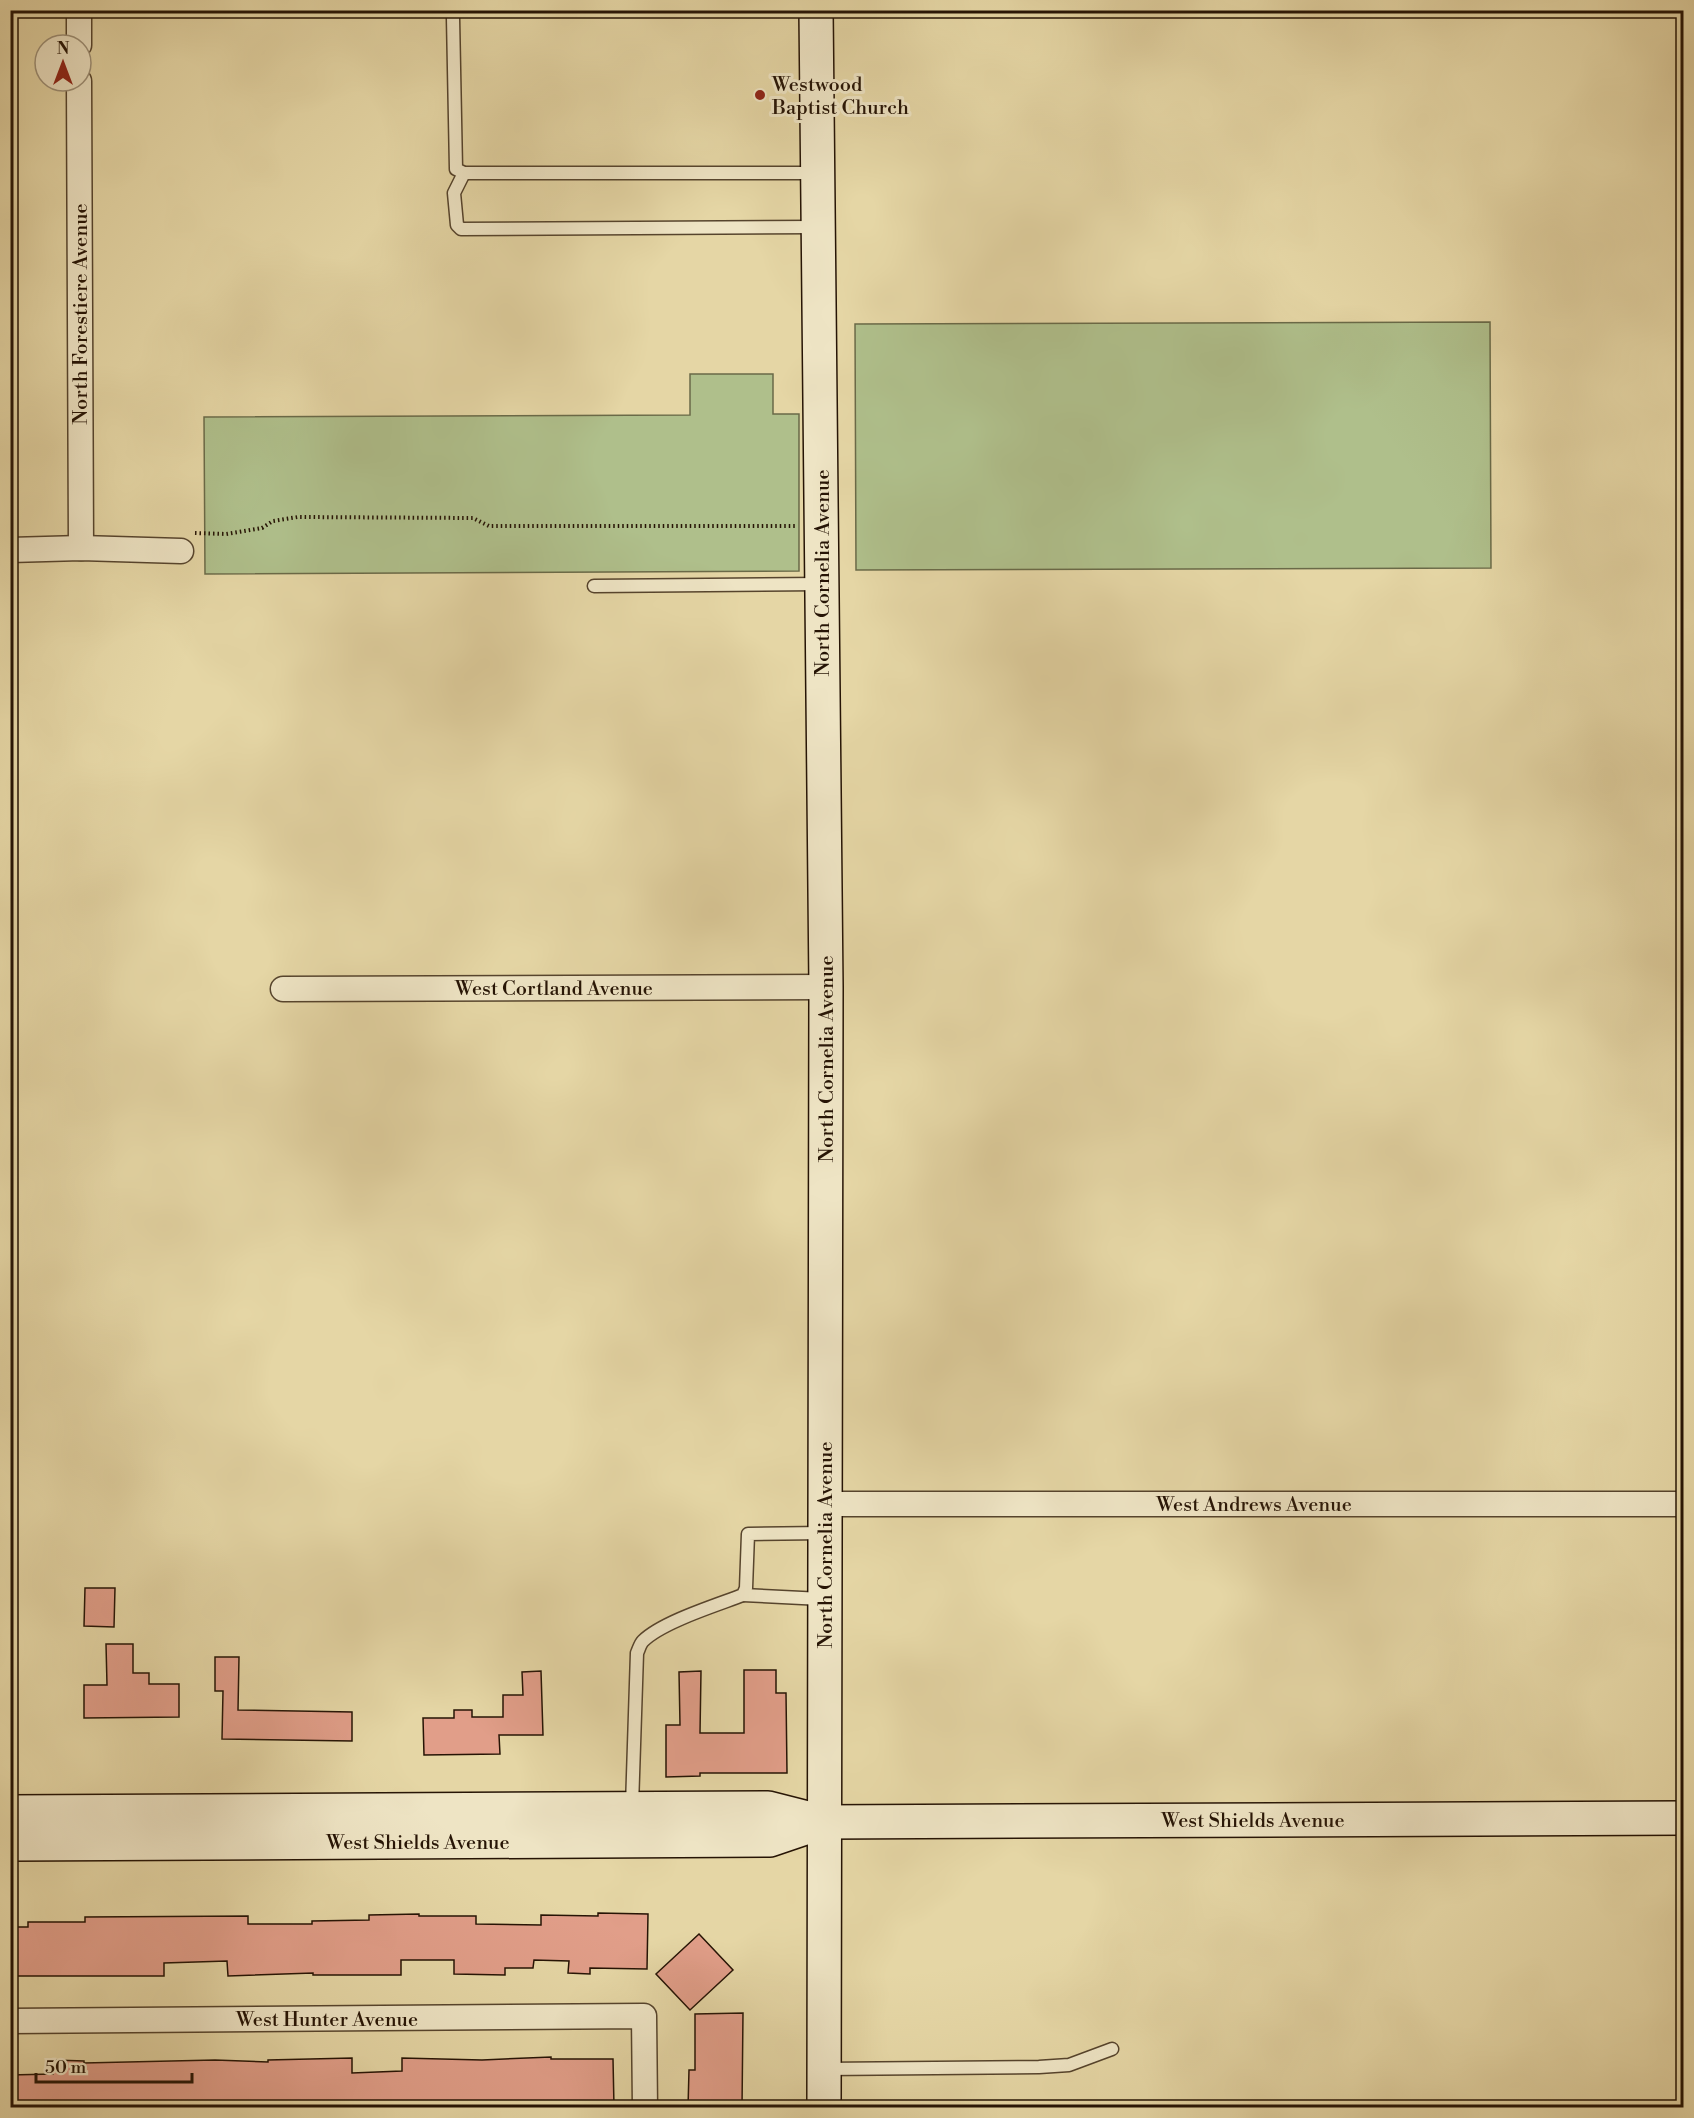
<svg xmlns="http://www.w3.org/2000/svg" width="1694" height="2118" viewBox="0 0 1694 2118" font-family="'Libre Bodoni',serif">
  <rect width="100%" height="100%" fill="#e5d6a5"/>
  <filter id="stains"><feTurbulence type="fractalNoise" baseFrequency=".00333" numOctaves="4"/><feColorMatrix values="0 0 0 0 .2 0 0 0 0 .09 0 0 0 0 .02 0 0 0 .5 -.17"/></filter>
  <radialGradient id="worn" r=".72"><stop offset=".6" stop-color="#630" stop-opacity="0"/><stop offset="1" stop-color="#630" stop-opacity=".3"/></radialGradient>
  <!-- green -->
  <g fill="#afbf8b" stroke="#6a6a48" stroke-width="1.5">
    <path d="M 1490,322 L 1491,568 L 856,570 L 855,324 Z"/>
    <path d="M 690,374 L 773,374 L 773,414 L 799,414 L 799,571 L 205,574 L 204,417 L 690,415 Z"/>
  </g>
  <!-- building -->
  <g fill="#e19e89" stroke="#261405" stroke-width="1.5">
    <path d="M 85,1588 L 115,1588 L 114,1627 L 84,1626 Z"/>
    <path d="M 106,1644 L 133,1644 L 133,1673 L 149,1673 L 149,1684 L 179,1684 L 179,1717 L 84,1718 L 84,1685 L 107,1685 Z"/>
    <path d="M 215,1657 L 239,1657 L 238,1710 L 352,1712 L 352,1741 L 222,1739 L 223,1691 L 215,1691 Z"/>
    <path d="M 744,1670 L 776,1670 L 776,1693 L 786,1693 L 787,1773 L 700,1773 L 700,1776 L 666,1777 L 666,1725 L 680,1725 L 679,1672 L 701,1671 L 700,1733 L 744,1733 Z"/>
    <path d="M 541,1671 L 543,1735 L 499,1735 L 500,1754 L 424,1755 L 423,1718 L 454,1718 L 454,1710 L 472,1710 L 472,1717 L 503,1717 L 503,1695 L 523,1695 L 522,1672 Z"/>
    <path d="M 598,1913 L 648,1914 L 647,1969 L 590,1968 L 590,1974 L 568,1973 L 569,1961 L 534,1960 L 533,1968 L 505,1968 L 505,1975 L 454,1974 L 454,1960 L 401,1960 L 401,1975 L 313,1975 L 313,1973 L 228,1976 L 227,1961 L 164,1963 L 164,1976 L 10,1976 L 10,1927 L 28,1927 L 28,1922 L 85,1922 L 85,1917 L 248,1916 L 248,1924 L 312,1924 L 312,1921 L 369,1920 L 369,1915 L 419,1914 L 419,1916 L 476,1916 L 476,1924 L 541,1925 L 541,1915 L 598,1916 Z"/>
    <path d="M 699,1934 L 733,1970 L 690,2010 L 656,1974 Z"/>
    <path d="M 743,2013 L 742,2108 L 688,2108 L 689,2070 L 695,2070 L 695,2014 Z"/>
    <path d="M 551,2057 L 551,2059 L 613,2059 L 614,2107 L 10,2108 L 10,2075 L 53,2074 L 54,2060 L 84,2061 L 84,2063 L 215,2060 L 268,2062 L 268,2060 L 352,2058 L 352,2073 L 402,2071 L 402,2058 L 482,2060 Z"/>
  </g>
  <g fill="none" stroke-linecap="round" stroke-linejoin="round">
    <defs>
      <g id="lane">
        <path d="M 453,18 L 456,169 L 464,173 L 817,173"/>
        <path d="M 464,173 L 454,193 L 457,225 L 461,229 L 816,227"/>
        <path d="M 594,586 L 821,584"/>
        <path d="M 743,1595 L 822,1599"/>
        <path d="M 632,1806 L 637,1653 C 639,1649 640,1644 643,1641 C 662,1622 717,1605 743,1595 L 746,1588 L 748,1534 L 824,1533"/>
        <path d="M 824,2069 L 1039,2067 L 1069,2065 L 1112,2049"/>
      </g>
      <g id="street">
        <path d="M 79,10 L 79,45"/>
        <path d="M 79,81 L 81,548"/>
        <path d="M 10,550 L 81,548 L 181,551"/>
        <path d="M 283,989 L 826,987"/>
        <path d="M 825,1504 L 1684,1504"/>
        <path d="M 10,2021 L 644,2016 L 645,2108"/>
      </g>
      <g id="secondary">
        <path d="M 816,10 L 826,987 L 824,2108"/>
        <path d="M 10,1812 L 768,1808 L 823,1822 L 1684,1818"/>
        <path d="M 10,1844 L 770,1840 L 823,1822"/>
      </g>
    </defs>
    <!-- lane casing -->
    <use href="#lane" stroke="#56442d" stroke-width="15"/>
    <!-- street casing -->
    <use href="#street" stroke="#56442d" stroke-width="27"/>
    <!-- secondary casing -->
    <use href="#secondary" stroke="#261405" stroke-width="36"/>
    <!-- path -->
    <path stroke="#261405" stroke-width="4" stroke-dasharray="1.5 3" stroke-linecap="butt" d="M 195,533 L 226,534 L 262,528 L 273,521 L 298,517 L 473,518 L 489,526 L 797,526"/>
    <!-- lane -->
    <use href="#lane" stroke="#eee4c4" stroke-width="12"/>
    <!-- street -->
    <use href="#street" stroke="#eee4c4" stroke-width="24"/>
    <!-- secondary -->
    <use href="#secondary" stroke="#eee4c4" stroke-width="33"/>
  </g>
  <!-- markers -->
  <circle fill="#8f2418" stroke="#eee4c4" stroke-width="2" cx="760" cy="95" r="6"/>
  <g text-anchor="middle" stroke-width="6" stroke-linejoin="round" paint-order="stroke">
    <!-- poi labels -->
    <g font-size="20" fill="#261405" stroke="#eee4c4" text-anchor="start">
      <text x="772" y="91">Westwood<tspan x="772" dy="23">Baptist Church</tspan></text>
    </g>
    <!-- street labels -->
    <g font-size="20" fill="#261405" stroke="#eee4c4">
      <text transform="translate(80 314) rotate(-90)" y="7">North Forestiere Avenue</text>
      <text transform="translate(822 573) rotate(-90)" y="7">North Cornelia Avenue</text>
      <text x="554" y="995">West Cortland Avenue</text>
      <text transform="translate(826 1059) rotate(-90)" y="7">North Cornelia Avenue</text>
      <text x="1254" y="1511">West Andrews Avenue</text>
      <text transform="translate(825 1545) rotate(-90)" y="7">North Cornelia Avenue</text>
      <text x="1253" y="1827">West Shields Avenue</text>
      <text x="418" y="1849">West Shields Avenue</text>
      <text x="327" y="2026">West Hunter Avenue</text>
    </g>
  </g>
  <!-- margin -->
  <rect width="1694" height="2118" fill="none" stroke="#e5d6a5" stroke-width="36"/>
  <rect x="12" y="12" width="1670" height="2094" fill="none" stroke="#261405" stroke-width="3"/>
  <rect x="18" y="18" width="1658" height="2082" fill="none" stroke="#261405" stroke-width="1.5"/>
  <!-- north arrow -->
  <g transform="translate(63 63)"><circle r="28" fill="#eee4c4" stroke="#9e9178" stroke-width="1.5"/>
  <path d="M0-4.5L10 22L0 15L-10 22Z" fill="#8f2418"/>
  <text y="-9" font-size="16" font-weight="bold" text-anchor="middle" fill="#261405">N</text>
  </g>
  <!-- scale -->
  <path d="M36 2073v9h156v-9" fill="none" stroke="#261405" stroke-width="3"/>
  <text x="45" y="2073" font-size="18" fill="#261405" stroke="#eee4c4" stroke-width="4.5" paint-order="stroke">50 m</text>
  <rect width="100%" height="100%" filter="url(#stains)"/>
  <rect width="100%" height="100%" fill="url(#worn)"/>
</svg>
